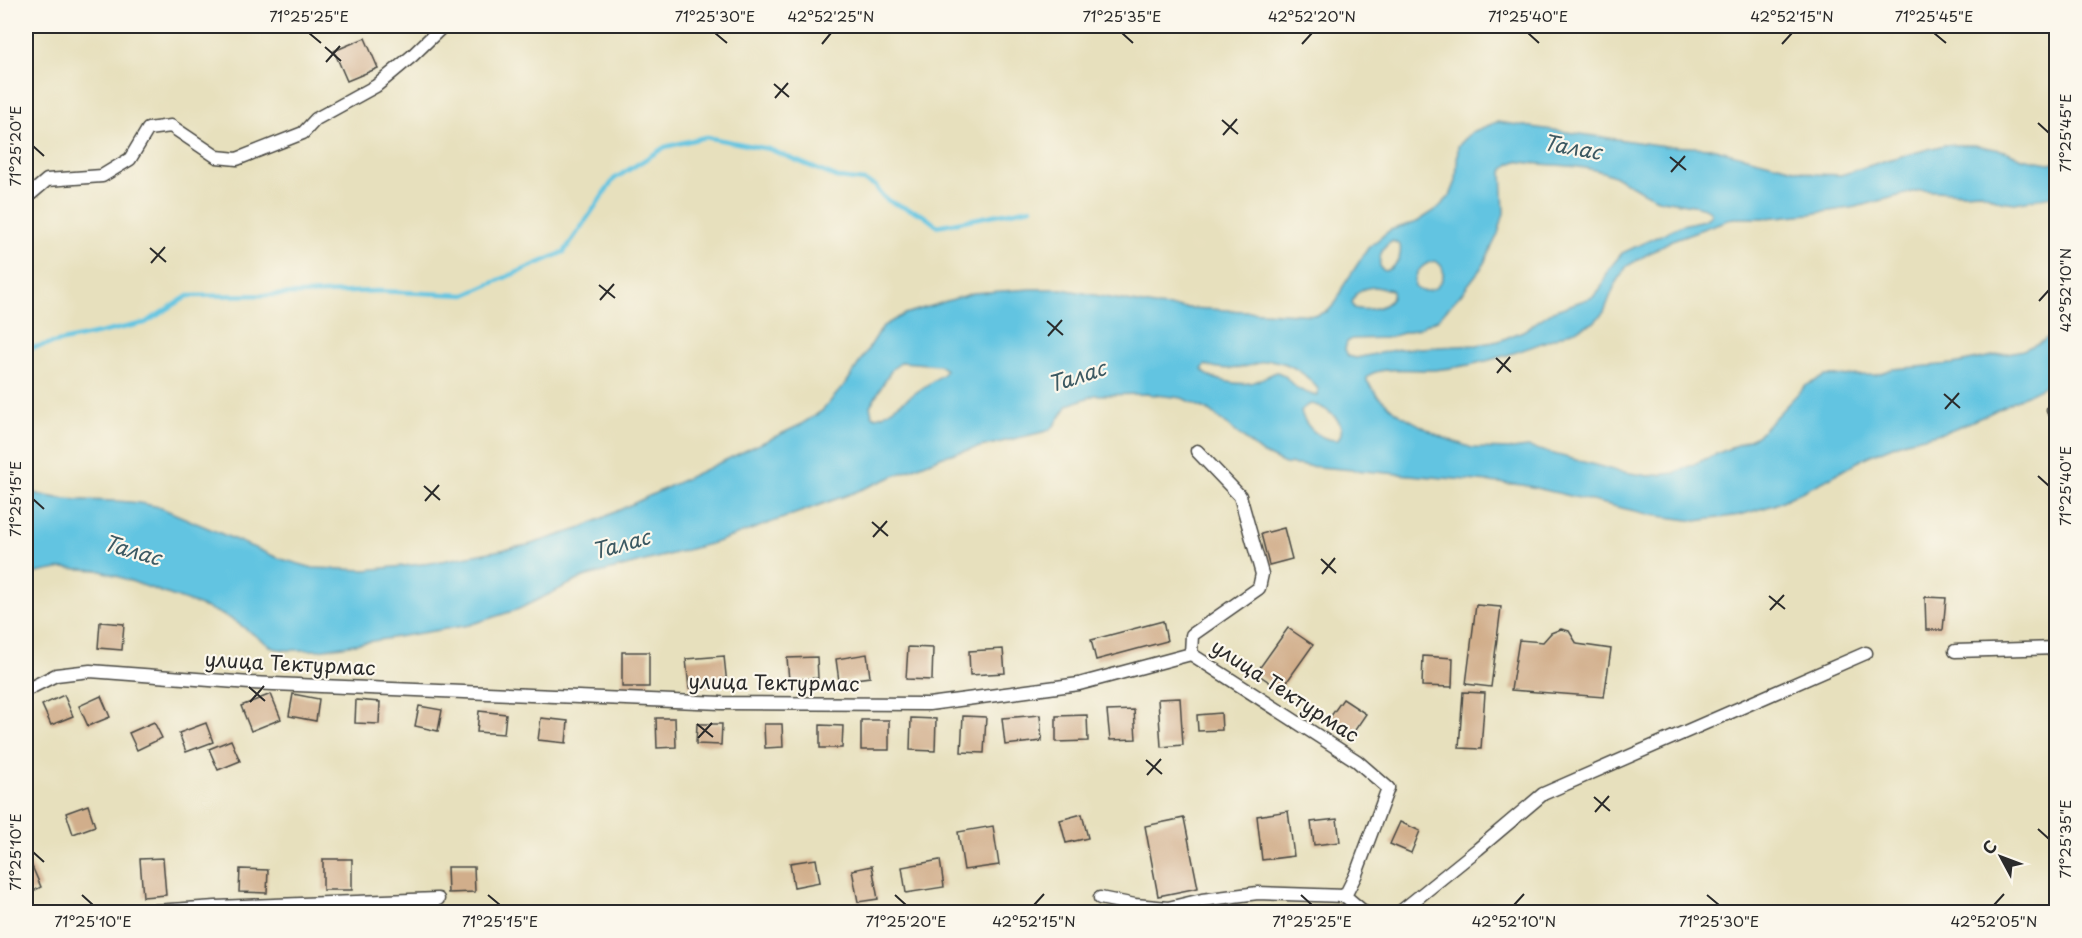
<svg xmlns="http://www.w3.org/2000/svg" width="2082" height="938" viewBox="0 0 2082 938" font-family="'Playpen Sans',sans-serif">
  <rect width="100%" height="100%" fill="#fbf7ec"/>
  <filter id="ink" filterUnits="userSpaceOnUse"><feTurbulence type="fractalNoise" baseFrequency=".0167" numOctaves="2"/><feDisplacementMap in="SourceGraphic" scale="12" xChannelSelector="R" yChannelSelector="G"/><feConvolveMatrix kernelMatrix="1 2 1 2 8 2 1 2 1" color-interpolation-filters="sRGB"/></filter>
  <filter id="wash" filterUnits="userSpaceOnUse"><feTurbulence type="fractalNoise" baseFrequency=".008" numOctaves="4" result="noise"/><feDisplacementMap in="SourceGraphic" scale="24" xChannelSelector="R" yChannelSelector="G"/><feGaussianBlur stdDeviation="1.35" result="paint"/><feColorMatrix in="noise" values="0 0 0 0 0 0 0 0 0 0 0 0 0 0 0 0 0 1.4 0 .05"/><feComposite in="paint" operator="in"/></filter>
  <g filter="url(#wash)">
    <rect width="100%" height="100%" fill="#e7e0bd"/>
    <!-- water -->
    <path fill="#62c4e1" stroke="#467886" stroke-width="1.5" fill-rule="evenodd" d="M 1497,122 L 1665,146 L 1711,148 L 1814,174 L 1841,175 L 1887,160 L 1944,145 L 1975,145 L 2005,151 L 2022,158 L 2049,163 L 2056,162 L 2056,195 L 2015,203 L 2001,201 L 1979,192 L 1964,193 L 1921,190 L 1856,207 L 1810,214 L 1765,218 L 1733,218 L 1672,240 L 1627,266 L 1616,282 L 1604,312 L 1593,323 C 1542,343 1489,366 1434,370 C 1418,371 1378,365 1367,377 L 1367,381 L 1377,395 L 1396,412 L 1439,436 L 1472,448 L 1512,449 L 1528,447 L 1617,471 L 1649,476 L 1674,473 L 1757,436 L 1805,386 L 1825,376 L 1875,375 L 1893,369 L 1953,364 L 2023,350 L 2043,341 L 2056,331 L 2056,380 L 1982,417 L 1945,432 L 1902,442 L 1866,457 L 1824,481 L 1774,505 L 1740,515 L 1696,521 L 1652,515 L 1523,485 L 1285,464 L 1262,453 L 1211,412 L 1182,398 L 1147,394 L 1095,395 L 1068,405 L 1054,426 L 1047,431 L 943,456 L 853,493 L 717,542 L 584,577 L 519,609 L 469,625 L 319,650 L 285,650 L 273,648 L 233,620 L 212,610 L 111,574 L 98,570 L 63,568 L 26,575 L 26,490 C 68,507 115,495 159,507 L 278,558 L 313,568 L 366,570 L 431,563 L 528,545 L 579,529 L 800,425 L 822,411 L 847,382 L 883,326 L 905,314 L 973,293 L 1031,289 L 1062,289 L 1154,306 L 1317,315 L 1328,311 L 1337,301 L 1342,288 L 1368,248 L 1390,230 L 1417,222 L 1437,209 L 1450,196 L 1456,181 L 1458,146 L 1472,132 ZM 1517,161 C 1548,167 1579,163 1609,174 C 1626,180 1641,193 1658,199 C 1671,203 1704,204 1711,212 L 1710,216 L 1704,220 L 1682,225 L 1622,253 L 1609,269 L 1600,289 L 1593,297 L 1553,311 L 1523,331 L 1499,341 L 1477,345 L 1399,349 L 1356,358 L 1348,356 L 1345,349 L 1347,342 L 1352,339 L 1386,338 L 1417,329 L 1438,319 L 1461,294 L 1482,267 L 1498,234 L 1504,213 L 1502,172 L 1509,164 ZM 1393,241 L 1400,245 C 1402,257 1397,266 1385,271 L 1381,269 C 1377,258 1382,246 1393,241 ZM 1435,261 C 1456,271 1433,302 1415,287 C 1413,274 1422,263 1435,261 ZM 1375,287 L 1392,290 C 1396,308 1366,312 1354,308 L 1352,303 C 1355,290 1363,288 1375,287 ZM 1270,360 C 1291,363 1305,373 1318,389 L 1318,396 C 1311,395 1298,390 1292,384 C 1285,376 1287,376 1277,372 C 1267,375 1259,382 1249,383 C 1237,385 1209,380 1202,370 L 1205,365 C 1232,373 1244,367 1270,360 ZM 902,362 L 939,365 L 946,370 L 943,374 L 883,415 L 876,417 L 872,415 L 870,406 L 892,369 ZM 1312,404 C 1327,408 1350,423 1338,440 C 1321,441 1306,428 1301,412 C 1304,407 1306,405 1312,404 Z"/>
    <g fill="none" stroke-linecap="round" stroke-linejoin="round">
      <!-- stream -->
      <path stroke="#62c4e1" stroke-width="4.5" d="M 26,349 L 145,323 L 188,296 L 273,295 L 378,291 L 465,295 L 564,252 L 614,179 L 665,147 L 705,137 L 769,149 L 838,178 L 864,181 L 876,186 C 885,206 903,205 921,214 C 926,217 932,222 937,226 L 1031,208"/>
    </g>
    <g id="blocks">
      <!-- building -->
      <g fill="#d1ae8b">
        <path d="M 365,38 L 378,68 L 347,81 L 334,51 Z"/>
        <path d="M 1284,528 L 1292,559 L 1269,565 L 1261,534 Z"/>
        <path d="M 1925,597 L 1946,598 L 1943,630 L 1926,630 Z"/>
        <path d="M 1476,605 L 1501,607 L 1491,687 L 1466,684 Z"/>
        <path d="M 1163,621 L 1167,641 L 1096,660 L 1091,640 Z"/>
        <path d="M 100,622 L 124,624 L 122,650 L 98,648 Z"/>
        <path d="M 1288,628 L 1313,645 L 1281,690 L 1256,673 Z"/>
        <path d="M 1561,629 L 1569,631 L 1577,644 L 1611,649 L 1604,697 L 1511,690 L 1519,640 L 1543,642 L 1551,633 Z"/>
        <path d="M 908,647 L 933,648 L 932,680 L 906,679 Z"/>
        <path d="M 1003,649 L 1005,673 L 970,675 L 969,651 Z"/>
        <rect x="622" y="652" width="27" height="35"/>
        <path d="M 867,654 L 870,677 L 839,681 L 836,659 Z"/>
        <path d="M 724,656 L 727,685 L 689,688 L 686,659 Z"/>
        <path d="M 1423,656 L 1453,658 L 1452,687 L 1422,686 Z"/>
        <path d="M 817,657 L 818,678 L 789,680 L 787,658 Z"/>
        <path d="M 1463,692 L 1485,693 L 1481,749 L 1459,748 Z"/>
        <path d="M 271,694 L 281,719 L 251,731 L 241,706 Z"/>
        <path d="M 293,694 L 319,699 L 316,721 L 289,716 Z"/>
        <path d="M 64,695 L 73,716 L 51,725 L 42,705 Z"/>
        <path d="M 101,696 L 110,717 L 88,726 L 79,706 Z"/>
        <path d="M 1180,698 L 1183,745 L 1161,747 L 1158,699 Z"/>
        <path d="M 1343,699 L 1366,714 L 1351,736 L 1328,720 Z"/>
        <path d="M 356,700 L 380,702 L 379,724 L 355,723 Z"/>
        <path d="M 419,706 L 442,710 L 438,731 L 415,726 Z"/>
        <path d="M 1134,710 L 1136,739 L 1110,740 L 1107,711 Z"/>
        <path d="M 479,711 L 506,714 L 504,734 L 477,732 Z"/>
        <path d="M 1221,713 L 1222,730 L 1198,731 L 1197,715 Z"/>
        <path d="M 1040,715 L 1042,741 L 1005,745 L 1002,718 Z"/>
        <path d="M 1087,715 L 1088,741 L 1056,742 L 1056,716 Z"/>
        <path d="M 963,716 L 986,717 L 984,753 L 961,752 Z"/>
        <path d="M 541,718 L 568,721 L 566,743 L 538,740 Z"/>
        <path d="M 656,718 L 675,718 L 676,747 L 657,748 Z"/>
        <path d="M 911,718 L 936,719 L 935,751 L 910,750 Z"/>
        <rect x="861" y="720" width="28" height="30"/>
        <path d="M 154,722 L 162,738 L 137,750 L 129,733 Z"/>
        <path d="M 206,723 L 213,742 L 186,752 L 179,733 Z"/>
        <path d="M 697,724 L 722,724 L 721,745 L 696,744 Z"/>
        <path d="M 764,724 L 782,724 L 783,747 L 765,748 Z"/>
        <path d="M 820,725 L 843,726 L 842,748 L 820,748 Z"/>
        <path d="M 231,740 L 240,761 L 218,770 L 209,749 Z"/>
        <path d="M 88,805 L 95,826 L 73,834 L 66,813 Z"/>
        <path d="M 1288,811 L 1294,856 L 1262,860 L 1257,816 Z"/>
        <path d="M 1082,814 L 1088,838 L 1066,843 L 1060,820 Z"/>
        <path d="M 1184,818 L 1198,888 L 1158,896 L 1145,826 Z"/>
        <path d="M 1337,819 L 1340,842 L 1314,845 L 1311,822 Z"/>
        <path d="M 1400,822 L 1420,831 L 1411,853 L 1390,844 Z"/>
        <path d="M 993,826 L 999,865 L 964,870 L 958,832 Z"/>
        <path d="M 163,858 L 166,895 L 143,897 L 140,859 Z"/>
        <rect x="323" y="859" width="29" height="31"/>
        <path d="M 816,859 L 820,882 L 794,887 L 790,863 Z"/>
        <path d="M 940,860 L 944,887 L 906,893 L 902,867 Z"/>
        <path d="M 31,864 L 41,887 L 26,895 L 26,867 Z"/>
        <path d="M 872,866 L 878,899 L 858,902 L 852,870 Z"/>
        <path d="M 447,867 L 474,867 L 475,892 L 448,893 Z"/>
        <path d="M 240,869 L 268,870 L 267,893 L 239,892 Z"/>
      </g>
    </g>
  </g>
  <g filter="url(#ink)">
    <use href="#blocks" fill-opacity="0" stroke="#474641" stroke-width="1.5"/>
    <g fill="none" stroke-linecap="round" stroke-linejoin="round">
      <defs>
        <g id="minor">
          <path d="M 26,198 L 47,180 L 102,176 L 130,159 L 148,129 L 171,126 L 217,157 L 237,159 L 303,133 L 316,119 L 376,86 L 412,56 L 443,26"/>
          <path d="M 2053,410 L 2056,412"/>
          <path d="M 1955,651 L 2056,648"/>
          <path d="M 1191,654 L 1192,635 L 1259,588 L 1262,574 L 1240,496 L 1197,451"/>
          <path d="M 26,690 L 56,675 L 90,671 L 250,683 L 721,703 L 929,704 L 1079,684 L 1191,654 L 1357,761 L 1388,788 L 1356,874 L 1345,896 L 1364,912"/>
          <path d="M 1100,898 L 1135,905 L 1168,908 L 1202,900 L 1258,893 L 1345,896"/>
          <path d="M 140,912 L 216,907 L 438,899"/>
          <path d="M 1400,912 L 1478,849 L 1543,794 L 1866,653"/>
        </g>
      </defs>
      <!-- minor casing -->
      <use href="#minor" stroke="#474641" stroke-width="15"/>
      <!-- minor -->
      <use href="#minor" stroke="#fff" stroke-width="12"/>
    </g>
  </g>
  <!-- ticks -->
  <path fill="none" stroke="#2b2b2b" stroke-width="2" d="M 309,33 L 321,43M 715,33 L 727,43M 1122,33 L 1133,43M 1528,33 L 1539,43M 1934,33 L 1946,43M 822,44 L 831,33M 1302,44 L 1312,33M 1782,44 L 1792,33M 325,47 L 341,61M 326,62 L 340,46M 774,84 L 789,97M 775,98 L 788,83M 1222,120 L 1238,134M 2038,123 L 2049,133M 1223,135 L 1237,119M 33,146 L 44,156M 1670,157 L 1686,170M 1671,172 L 1685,156M 150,248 L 166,262M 151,263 L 165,247M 599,285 L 615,298M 600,300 L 614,284M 2039,301 L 2049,290M 1047,321 L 1063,335M 1048,336 L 1062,320M 1496,358 L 1511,372M 1497,373 L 1510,357M 1944,394 L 1960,408M 1945,409 L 1959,393M 2038,476 L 2049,486M 424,486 L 440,500M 33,499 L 44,509M 425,501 L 439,485M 872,522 L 888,536M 873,537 L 887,521M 1321,559 L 1336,573M 1322,574 L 1335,558M 1769,596 L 1785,609M 1770,610 L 1784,595M 249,687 L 265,701M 250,702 L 264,686M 697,724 L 713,737M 698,738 L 712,723M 1146,760 L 1162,774M 1147,775 L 1161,759M 1594,797 L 1610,811M 1595,812 L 1609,796M 2038,829 L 2049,839M 33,852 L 44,862M 82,895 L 93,905M 488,895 L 500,905M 895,895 L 906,905M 1301,895 L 1312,905M 1707,895 L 1719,905M 1034,905 L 1044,894M 1514,905 L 1524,894M 1994,905 L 2004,894"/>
  <g text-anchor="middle" stroke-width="4.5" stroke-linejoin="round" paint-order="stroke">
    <!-- street labels -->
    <g font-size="20" fill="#2b2b2b" stroke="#fbf7ec">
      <text transform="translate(290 664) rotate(3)" y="7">улица Тектурмас</text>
      <text transform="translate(774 683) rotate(1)" y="7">улица Тектурмас</text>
      <text transform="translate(1285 691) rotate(33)" y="7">улица Тектурмас</text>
    </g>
    <!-- water labels -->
    <g font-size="21" font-style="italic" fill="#3c5962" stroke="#fbf7ec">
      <text transform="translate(1572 148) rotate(10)" y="7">Талас</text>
      <text transform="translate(1077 377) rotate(-18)" y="7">Талас</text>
      <text transform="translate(621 545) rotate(-16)" y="7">Талас</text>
      <text transform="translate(132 551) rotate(16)" y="7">Талас</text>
    </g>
  </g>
  <!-- margin -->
  <rect width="2082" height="938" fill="none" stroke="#fbf7ec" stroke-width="66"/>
  <!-- north arrow -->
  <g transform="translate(2001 857) rotate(311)" stroke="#fbf7ec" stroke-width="4.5" paint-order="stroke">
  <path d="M0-4.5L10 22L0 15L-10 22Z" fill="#2b2b2b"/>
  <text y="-9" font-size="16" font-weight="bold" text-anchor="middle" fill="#2b2b2b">С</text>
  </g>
  <rect x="33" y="33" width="2016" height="872" fill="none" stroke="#2b2b2b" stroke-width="2"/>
  <g font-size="15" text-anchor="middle" fill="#2b2b2b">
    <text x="309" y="22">71°25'25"E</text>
    <text x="715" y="22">71°25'30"E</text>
    <text x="831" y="22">42°52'25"N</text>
    <text x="1122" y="22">71°25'35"E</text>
    <text x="1312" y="22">42°52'20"N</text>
    <text x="1528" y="22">71°25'40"E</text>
    <text x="1792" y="22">42°52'15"N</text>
    <text x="1934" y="22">71°25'45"E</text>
    <text transform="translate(2066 133) rotate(-90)" y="5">71°25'45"E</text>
    <text transform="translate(16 146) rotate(-90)" y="5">71°25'20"E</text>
    <text transform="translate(2066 290) rotate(-90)" y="5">42°52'10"N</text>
    <text transform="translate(2066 486) rotate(-90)" y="5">71°25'40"E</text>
    <text transform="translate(16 499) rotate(-90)" y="5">71°25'15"E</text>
    <text transform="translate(2066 839) rotate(-90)" y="5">71°25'35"E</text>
    <text transform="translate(16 852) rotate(-90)" y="5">71°25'10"E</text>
    <text x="93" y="927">71°25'10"E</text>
    <text x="500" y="927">71°25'15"E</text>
    <text x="906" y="927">71°25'20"E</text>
    <text x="1034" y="927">42°52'15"N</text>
    <text x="1312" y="927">71°25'25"E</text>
    <text x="1514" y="927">42°52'10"N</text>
    <text x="1719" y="927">71°25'30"E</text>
    <text x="1994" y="927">42°52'05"N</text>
  </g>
</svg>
